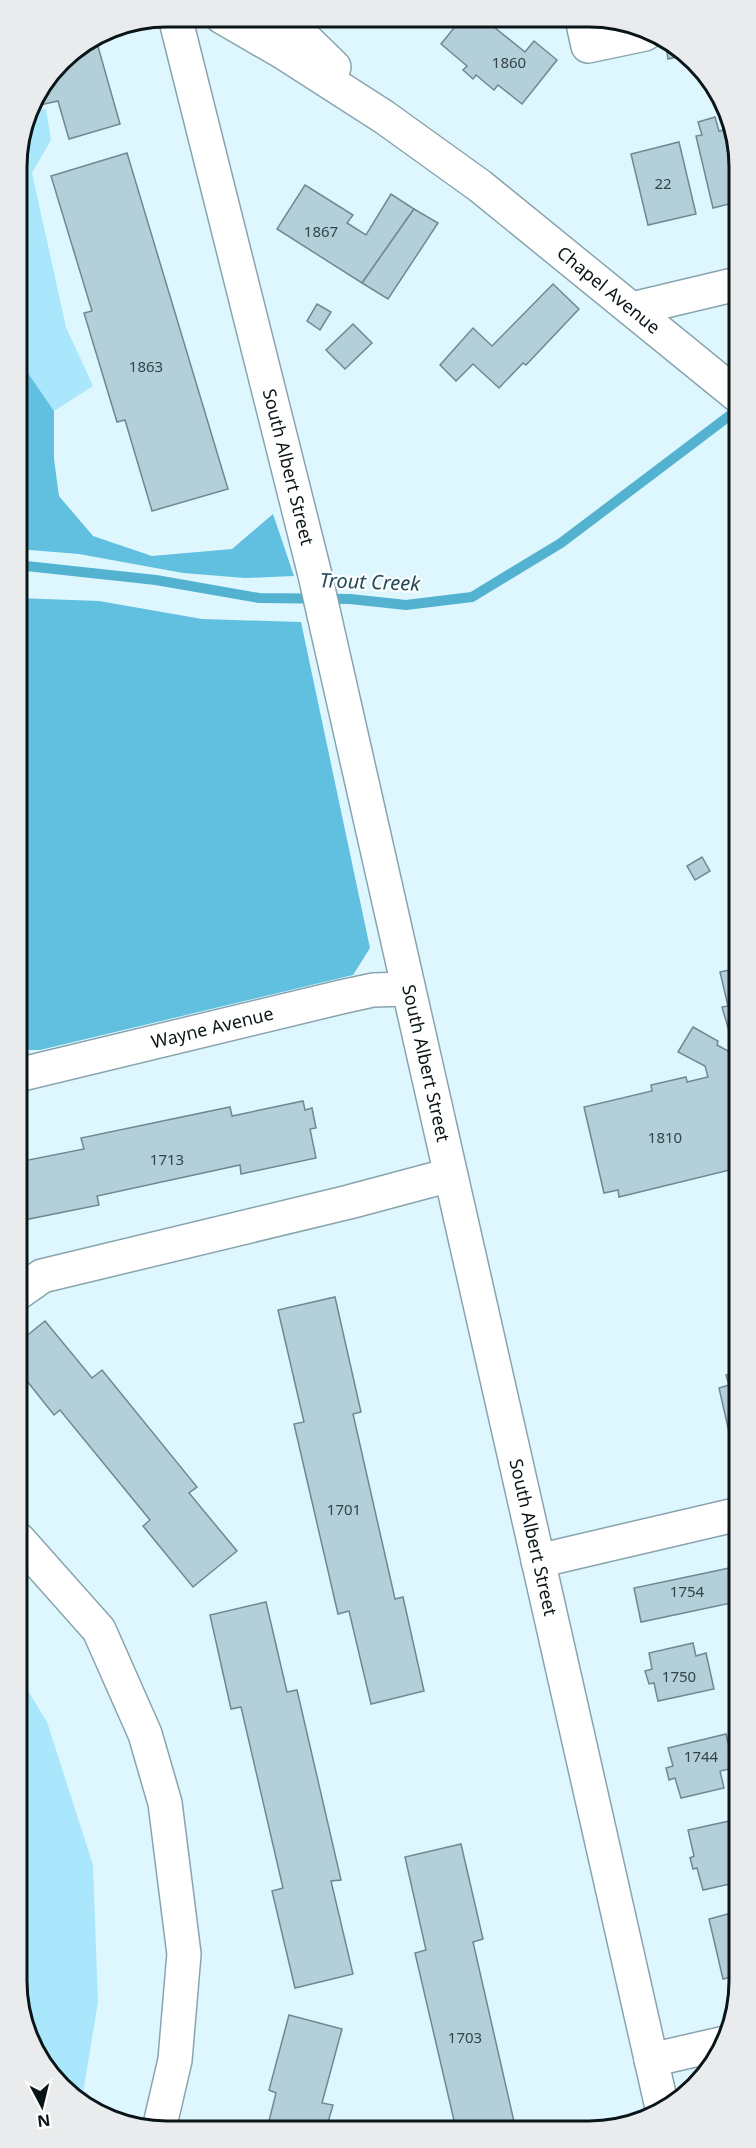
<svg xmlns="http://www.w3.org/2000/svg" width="756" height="2148" viewBox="0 0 756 2148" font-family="'Noto Sans',sans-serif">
  <rect width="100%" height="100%" fill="#def6fe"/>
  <!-- green -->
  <g fill="#abe7fc">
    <path d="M 46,109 L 51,140 L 32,173 L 66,327 L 93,386 L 54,411 L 17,357 L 17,157 L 29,112 Z"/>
    <path d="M 19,1676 L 47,1722 L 93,1865 L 98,2002 L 82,2099 L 61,2088 L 19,2010 Z"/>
  </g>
  <!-- forest -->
  <g fill="#61c0df">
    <path d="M 17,357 L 54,411 L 54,459 L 59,496 L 93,536 L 152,556 L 232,549 L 273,514 L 294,576 L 245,578 L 183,573 L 79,554 L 17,549 Z"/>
    <path d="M 17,598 L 99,601 L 202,619 L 301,622 L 370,948 L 353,975 L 40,1050 L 18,1050 Z"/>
  </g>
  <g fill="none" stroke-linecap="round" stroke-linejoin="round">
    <!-- stream -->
    <path stroke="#52b2d0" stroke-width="10" d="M 17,565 L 156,580 L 259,598 L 350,599 L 406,605 L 472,597 L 561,543 L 737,410"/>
  </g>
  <!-- building -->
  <g fill="#b3cfd9" stroke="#6f8993" stroke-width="1.5">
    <path d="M 462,18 L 484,19 L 525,52 L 534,41 L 557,60 L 522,104 L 498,85 L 494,90 L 476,75 L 473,79 L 463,70 L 467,66 L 441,44 Z"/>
    <path d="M 97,43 L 120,124 L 69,139 L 58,101 L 31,107 L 32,100 L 68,54 L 76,49 Z"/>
    <path d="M 666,46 L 667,46 L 685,55 L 668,59 Z"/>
    <path d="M 715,117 L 719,131 L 731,128 L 737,138 L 737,202 L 713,208 L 696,136 L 702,135 L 698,122 Z"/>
    <path d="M 679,142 L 696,214 L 648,225 L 631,154 Z"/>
    <path d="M 127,153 L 228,489 L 152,511 L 125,420 L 117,422 L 84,313 L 92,311 L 51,176 Z"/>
    <path d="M 305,185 L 353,215 L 347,223 L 366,235 L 391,194 L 414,209 L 362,283 L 277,229 Z"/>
    <path d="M 414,209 L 438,223 L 388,299 L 362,283 Z"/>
    <path d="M 553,284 L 579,309 L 526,365 L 523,363 L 499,388 L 473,364 L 456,381 L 440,365 L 473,328 L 492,346 Z"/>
    <path d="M 317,304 L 331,312 L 320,330 L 307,321 Z"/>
    <path d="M 353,324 L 372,343 L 345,369 L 326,350 Z"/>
    <path d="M 702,857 L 710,871 L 695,880 L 687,866 Z"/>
    <path d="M 738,968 L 738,1047 L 734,1048 L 722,1007 L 728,1006 L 720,972 Z"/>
    <path d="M 693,1027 L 718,1041 L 717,1045 L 730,1052 L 734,1071 L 738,1070 L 738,1168 L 619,1197 L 618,1190 L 604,1193 L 584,1107 L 652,1091 L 651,1085 L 686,1077 L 687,1082 L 708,1077 L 705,1066 L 678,1052 Z"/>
    <path d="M 303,1101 L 305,1110 L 312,1108 L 316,1128 L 310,1129 L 316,1158 L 241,1174 L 240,1165 L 97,1196 L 99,1205 L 24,1220 L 18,1194 L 18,1162 L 84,1149 L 81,1138 L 230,1107 L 232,1116 Z"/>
    <path d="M 335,1297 L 361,1412 L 353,1414 L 395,1599 L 403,1597 L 424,1691 L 371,1704 L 349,1611 L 338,1614 L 294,1424 L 304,1422 L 278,1310 Z"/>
    <path d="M 45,1321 L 92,1378 L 102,1370 L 197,1487 L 189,1493 L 237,1551 L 193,1587 L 143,1526 L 150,1520 L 60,1410 L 54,1415 L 19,1371 L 19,1342 Z"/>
    <path d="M 738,1372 L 738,1430 L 729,1432 L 719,1388 L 729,1385 L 726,1375 Z"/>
    <path d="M 739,1566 L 739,1596 L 735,1597 L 736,1602 L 641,1622 L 634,1588 Z"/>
    <path d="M 266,1602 L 287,1692 L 297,1690 L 341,1880 L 331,1881 L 353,1974 L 295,1988 L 272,1891 L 283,1888 L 241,1707 L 231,1709 L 210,1615 Z"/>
    <path d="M 693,1643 L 696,1656 L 706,1653 L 714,1689 L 658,1701 L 654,1683 L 649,1684 L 645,1671 L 652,1669 L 649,1653 Z"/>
    <path d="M 726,1734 L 734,1768 L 720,1771 L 724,1788 L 681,1798 L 675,1778 L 669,1780 L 666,1768 L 673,1766 L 668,1748 Z"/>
    <path d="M 734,1820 L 739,1842 L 739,1882 L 703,1890 L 697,1868 L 693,1869 L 690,1858 L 694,1856 L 688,1830 Z"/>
    <path d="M 461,1844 L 483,1939 L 473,1942 L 515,2126 L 527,2123 L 528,2129 L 456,2129 L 415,1953 L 426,1950 L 405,1857 Z"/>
    <path d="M 739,1911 L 739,1975 L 723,1979 L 709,1919 Z"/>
    <path d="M 289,2015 L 342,2029 L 322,2103 L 333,2105 L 326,2129 L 267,2129 L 276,2093 L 269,2090 Z"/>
  </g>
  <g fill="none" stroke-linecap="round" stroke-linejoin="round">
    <defs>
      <g id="minor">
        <path id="s1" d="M 175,17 L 315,575 L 663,2112"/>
        <path id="s2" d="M 222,17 L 286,54 L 384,117 L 480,186 L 737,395"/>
        <path d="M 283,17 L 334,67"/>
        <path d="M 582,19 L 588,46 L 645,34"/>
        <path d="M 632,309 L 737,284"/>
        <path id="s3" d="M 18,1075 L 341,997 L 373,990 L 407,989"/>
        <path d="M 18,1293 L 42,1276 L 349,1202 L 450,1175"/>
        <path d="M 19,1540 L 99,1630 L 145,1734 L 165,1803 L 184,1954 L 175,2060 L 159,2129"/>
        <path d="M 538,1561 L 739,1514"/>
        <path d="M 651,2060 L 725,2043"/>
      </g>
    </defs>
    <!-- minor casing -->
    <use href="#minor" stroke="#89a4ae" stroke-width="36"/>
    <!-- minor -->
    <use href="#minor" stroke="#fff" stroke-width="33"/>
  </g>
  <g text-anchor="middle" stroke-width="4.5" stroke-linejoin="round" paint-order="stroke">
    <!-- number labels -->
    <g font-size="15" fill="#344448">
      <text x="509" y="68">1860</text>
      <text x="663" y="189">22</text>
      <text x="321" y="237">1867</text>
      <text x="146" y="372">1863</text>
      <text x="665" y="1143">1810</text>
      <text x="167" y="1165">1713</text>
      <text x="344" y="1515">1701</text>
      <text x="687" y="1597">1754</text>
      <text x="679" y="1682">1750</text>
      <text x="701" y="1762">1744</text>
      <text x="465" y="2043">1703</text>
    </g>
    <!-- street labels -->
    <g font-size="18" fill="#0a1518" stroke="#fefefe">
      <text dy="6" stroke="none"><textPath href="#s2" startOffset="474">Chapel Avenue</textPath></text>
      <text dy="6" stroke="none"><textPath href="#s1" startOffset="464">South Albert Street</textPath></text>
      <text dy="6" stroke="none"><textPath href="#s3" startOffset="200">Wayne Avenue</textPath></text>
      <text dy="6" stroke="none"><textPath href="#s1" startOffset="1076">South Albert Street</textPath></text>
      <text dy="6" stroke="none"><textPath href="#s1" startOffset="1562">South Albert Street</textPath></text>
    </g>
    <!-- water labels -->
    <g font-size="20" font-style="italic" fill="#224c5a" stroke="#fefefe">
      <text transform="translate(370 582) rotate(2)" y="7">Trout Creek</text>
    </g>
  </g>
  <!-- crop -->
  <path d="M0 0H756V2148H0ZM167 27H589A140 140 0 0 1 729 167V1981A140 140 0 0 1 589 2121H167A140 140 0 0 1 27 1981V167A140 140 0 0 1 167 27Z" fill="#eaebec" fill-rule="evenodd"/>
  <path fill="none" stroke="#0a1518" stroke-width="3" d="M167 27H589A140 140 0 0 1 729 167V1981A140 140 0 0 1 589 2121H167A140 140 0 0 1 27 1981V167A140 140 0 0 1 167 27Z"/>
  <!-- north arrow -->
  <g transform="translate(42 2106) rotate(173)" stroke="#fefefe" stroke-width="4.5" paint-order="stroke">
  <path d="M0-4.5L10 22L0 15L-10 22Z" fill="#0a1518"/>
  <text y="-9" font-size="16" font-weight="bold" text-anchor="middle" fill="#0a1518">N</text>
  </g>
</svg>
